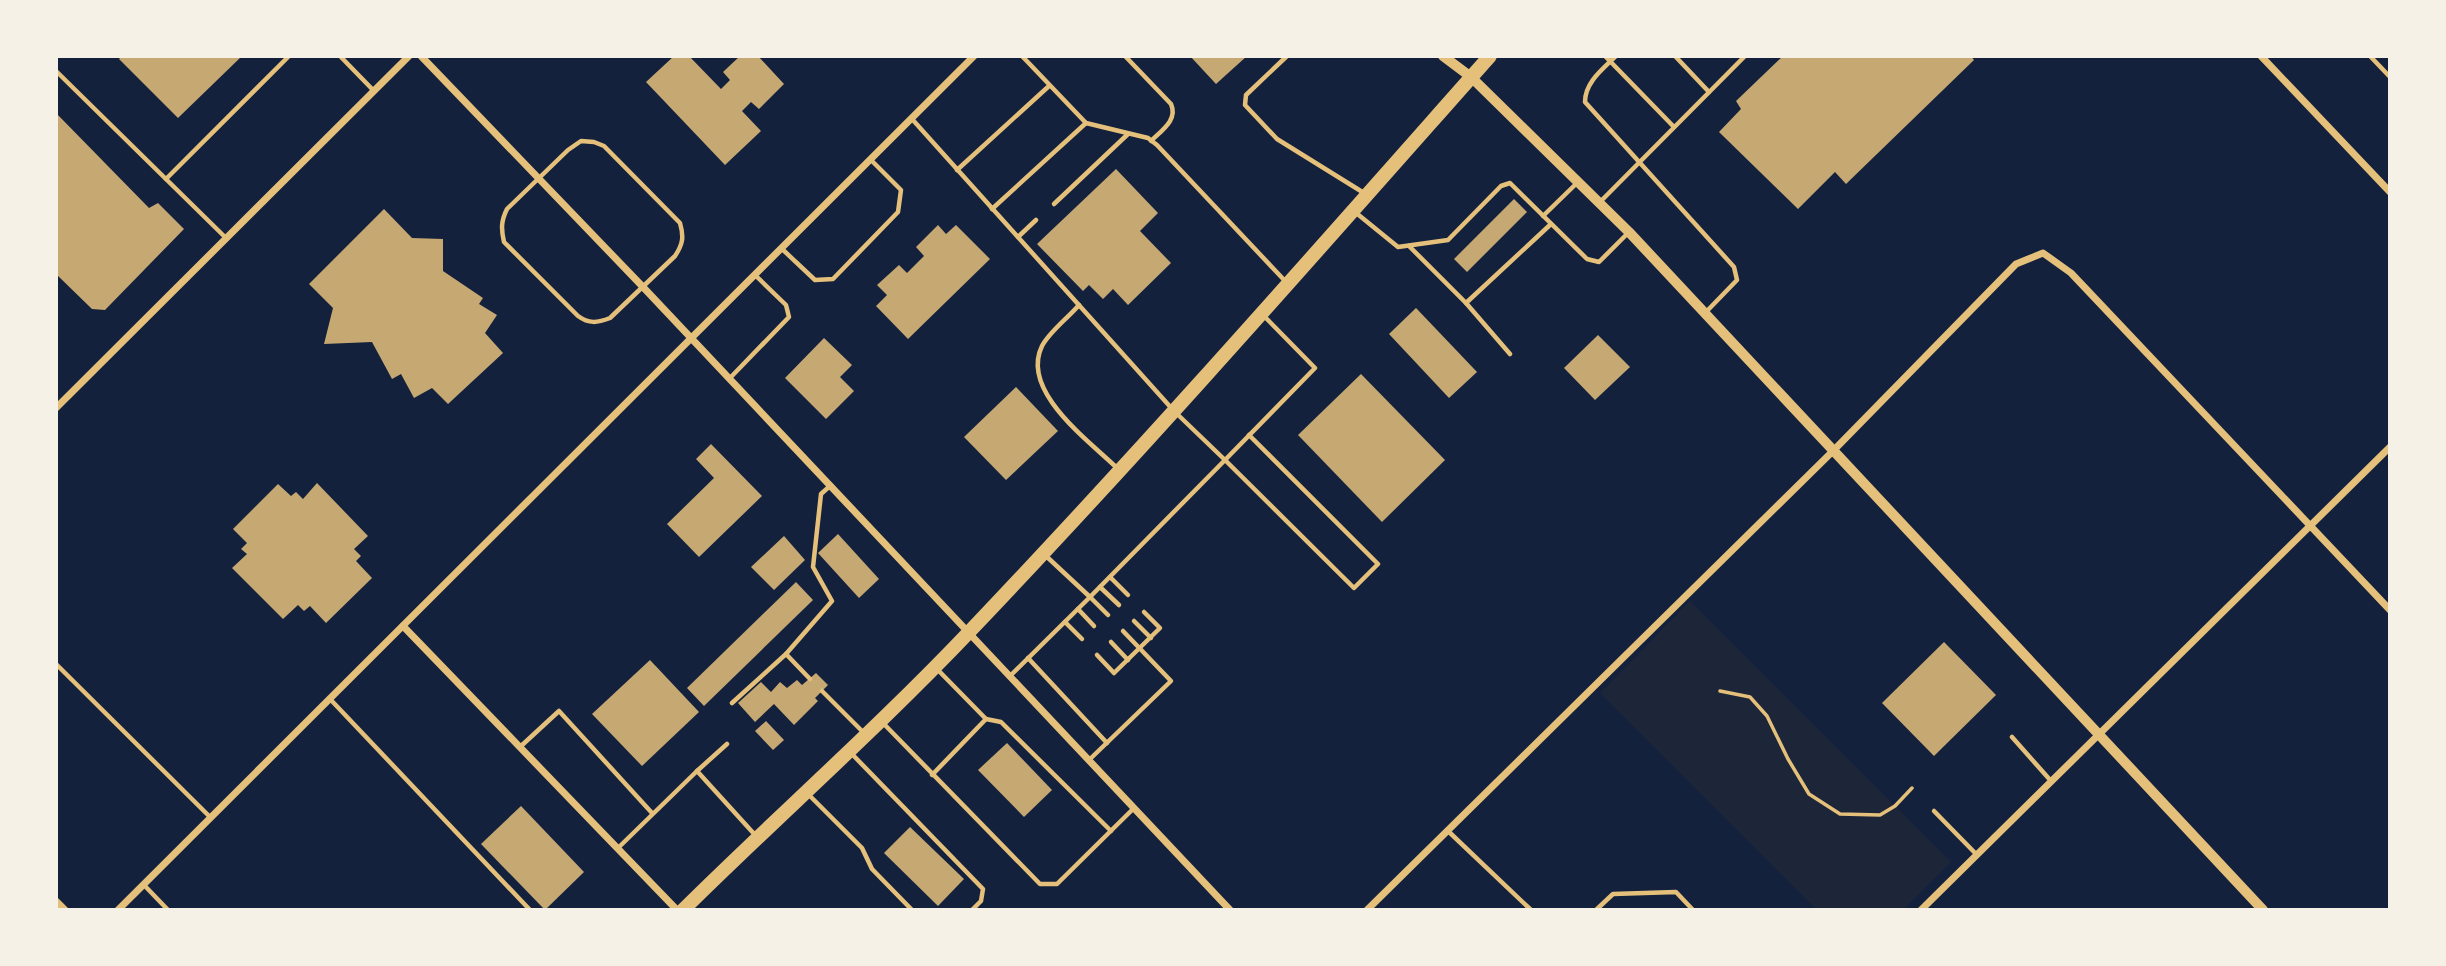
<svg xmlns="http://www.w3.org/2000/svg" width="2446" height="966" viewBox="0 0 2446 966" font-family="'Noto Serif',serif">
  <rect width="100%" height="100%" fill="#14213d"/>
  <!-- green -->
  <path fill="#1d2539" d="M 1690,601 L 1951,862 L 1903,910 L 1817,910 L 1600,693 Z"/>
  <!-- building -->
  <g fill="#c6a872">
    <path d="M 122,56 L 242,56 L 178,118 L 119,59 Z"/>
    <path d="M 674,56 L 689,56 L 721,89 L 730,80 L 723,72 L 740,56 L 758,56 L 784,84 L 759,109 L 751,102 L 742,111 L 761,131 L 725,165 L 646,82 Z"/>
    <path d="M 1190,56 L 1247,56 L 1216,84 Z"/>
    <path d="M 1783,56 L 1971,56 L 1974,60 L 1846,184 L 1835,172 L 1798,209 L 1719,132 L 1741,109 L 1736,101 Z"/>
    <path d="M 56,113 L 149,208 L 158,203 L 184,229 L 105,310 L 92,309 L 56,274 Z"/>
    <path d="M 1116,169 L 1158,213 L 1140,231 L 1171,263 L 1128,305 L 1113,289 L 1103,299 L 1089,285 L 1083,291 L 1037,244 Z"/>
    <path d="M 1514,199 L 1527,212 L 1467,272 L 1454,259 Z"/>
    <path d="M 384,209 L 412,238 L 443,239 L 443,271 L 483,298 L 479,304 L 497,315 L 485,333 L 503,353 L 448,404 L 432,388 L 414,398 L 401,374 L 392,379 L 372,342 L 324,344 L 333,308 L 309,284 Z"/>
    <path d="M 938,225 L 946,234 L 956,225 L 990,259 L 908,339 L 876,306 L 887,295 L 877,285 L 899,265 L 907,273 L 924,256 L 916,247 Z"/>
    <path d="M 1416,308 L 1477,372 L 1449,398 L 1389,334 Z"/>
    <path d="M 1598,335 L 1630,367 L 1595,400 L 1564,368 Z"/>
    <path d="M 824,338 L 852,365 L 840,377 L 854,391 L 826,419 L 785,378 Z"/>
    <path d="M 1361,374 L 1445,460 L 1382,522 L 1298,435 Z"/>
    <path d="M 1016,387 L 1058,431 L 1006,480 L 964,437 Z"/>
    <path d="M 711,444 L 762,496 L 699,557 L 667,524 L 714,478 L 696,459 Z"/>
    <path d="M 317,483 L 368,536 L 354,549 L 361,556 L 356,561 L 372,578 L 326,623 L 310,606 L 304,611 L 298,605 L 283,619 L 232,568 L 247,554 L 241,549 L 247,543 L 233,529 L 278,484 L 291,496 L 296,492 L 303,499 Z"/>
    <path d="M 838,534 L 879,579 L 859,598 L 818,553 Z"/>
    <path d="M 784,536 L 805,560 L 774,590 L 751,567 Z"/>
    <path d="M 796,582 L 813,600 L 704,706 L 687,688 Z"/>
    <path d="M 1944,642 L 1996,695 L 1934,756 L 1882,703 Z"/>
    <path d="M 650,660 L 699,712 L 642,766 L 592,714 Z"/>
    <path d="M 816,673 L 828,685 L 815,698 L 818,701 L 794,725 L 774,704 L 755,722 L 738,703 L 761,682 L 771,692 L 780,682 L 787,688 L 797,680 L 802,685 Z"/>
    <path d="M 766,721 L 784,740 L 773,750 L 755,731 Z"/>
    <path d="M 1007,743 L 1052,790 L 1024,817 L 978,770 Z"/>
    <path d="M 521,806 L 584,872 L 545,910 L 481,844 Z"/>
    <path d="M 910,827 L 964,879 L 938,906 L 884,853 Z"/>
  </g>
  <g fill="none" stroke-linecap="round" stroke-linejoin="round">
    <!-- path -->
    <path stroke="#e5c07b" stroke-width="3.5" d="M 1720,691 L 1750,697 L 1767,716 L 1788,759 L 1809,794 L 1840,814 L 1880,815 L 1895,806 L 1912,788"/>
    <!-- service -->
    <g stroke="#e5c07b" stroke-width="4.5">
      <path d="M 340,56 L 374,91"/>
      <path d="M 1022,56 L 1086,123 L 1148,138 L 1157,145 L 1286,282"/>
      <path d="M 1125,56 L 1171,104 C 1178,120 1162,130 1151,141"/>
      <path d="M 1287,56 L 1246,95 L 1245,105 L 1277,139 L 1364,193"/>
      <path d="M 1605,56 L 1674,127"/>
      <path d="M 1616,56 C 1603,69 1585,82 1585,102 L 1734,267 L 1737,280 L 1706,312"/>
      <path d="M 1675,56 L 1709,92"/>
      <path d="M 2370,56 L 2390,77"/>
      <path d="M 56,71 L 227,239"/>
      <path d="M 912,119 L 1174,411 L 1225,460 L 1315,368 L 1264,316"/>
      <path d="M 581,141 L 594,142 L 604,146 L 680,223 C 684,237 683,244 675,256 L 610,318 C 597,323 589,324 578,316 L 504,242 C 501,229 501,221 507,209 L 568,150 Z"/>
      <path d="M 957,170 L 1049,86"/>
      <path d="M 166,179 L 289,56"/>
      <path d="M 1600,202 L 1745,56"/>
      <path d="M 1054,204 L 1128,134"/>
      <path d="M 992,209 L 1086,123"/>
      <path d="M 1355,212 L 1398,247 L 1448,240 L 1501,186 L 1510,183 L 1587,259 L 1599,262 L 1628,233"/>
      <path d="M 1543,216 L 1578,182"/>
      <path d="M 1018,237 L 1036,220"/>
      <path d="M 1409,246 L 1466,303 L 1510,354"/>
      <path d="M 781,248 L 815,280 L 833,279 L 898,212 L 901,190 L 871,160"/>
      <path d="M 1466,303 L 1551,224"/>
      <path d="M 1079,305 C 1068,318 1050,331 1042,346 C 1020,391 1088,440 1117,468"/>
      <path d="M 730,378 L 789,317 L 786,305 L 755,275"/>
      <path d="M 1046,556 L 1090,597 L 1225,460 L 1354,588 L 1378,564 L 1249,435"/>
      <path d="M 1110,577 L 1128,595"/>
      <path d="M 1100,587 L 1119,605"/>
      <path d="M 1078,609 L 1094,626"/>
      <path d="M 1134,621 L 1151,638"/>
      <path d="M 1065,622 L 1082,639"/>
      <path d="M 1111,642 L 1128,660"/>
      <path d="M 1097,655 L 1114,673 L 1160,628 L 1144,612"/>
      <path d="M 1028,658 L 1107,743"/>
      <path d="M 56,664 L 210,817"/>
      <path d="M 937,669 L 986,719 L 1001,722 L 1111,831"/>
      <path d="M 1010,676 L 1090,597 L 1108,615"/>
      <path d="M 810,679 L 786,654 L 832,601 L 813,567 L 821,494 L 831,485"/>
      <path d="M 822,691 L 865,734"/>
      <path d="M 330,699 L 530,910"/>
      <path d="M 732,703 L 786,654"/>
      <path d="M 883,723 L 1040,884 L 1057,884 L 1133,809"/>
      <path d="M 2012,737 L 2051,781"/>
      <path d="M 520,747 L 559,711 L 652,813"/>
      <path d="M 850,752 L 983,889 L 981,901 L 972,910"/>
      <path d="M 1089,760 L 1171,681 L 1123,631"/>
      <path d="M 697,771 L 727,744"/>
      <path d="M 932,775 L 986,719"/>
      <path d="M 809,795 L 862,848 L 872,869 L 912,910"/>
      <path d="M 1934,811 L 1977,855"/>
      <path d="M 1448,831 L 1531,910"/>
      <path d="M 618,848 L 697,771 L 756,836"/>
      <path d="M 144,885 L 168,910"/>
      <path d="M 1596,910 L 1613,894 L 1676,892 L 1693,910"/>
    </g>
    <!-- minor -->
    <g stroke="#e5c07b" stroke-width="7">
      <path d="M 421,56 L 643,287 L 1230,910"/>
      <path d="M 2261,56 L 2390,192"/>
      <path d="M 56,408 L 409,56"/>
      <path d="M 403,626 L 677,910"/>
      <path d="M 56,901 L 65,910"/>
      <path d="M 118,910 L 974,56"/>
      <path d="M 1367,910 L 1833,451 L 2016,264 L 2043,253 L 2071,273 L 2390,610"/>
      <path d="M 1921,910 L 2390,447"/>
    </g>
    <!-- tertiary -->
    <path stroke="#e5c07b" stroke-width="10" d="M 1443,56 L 1471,77 L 1629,232 L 2263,910"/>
    <!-- primary -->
    <path stroke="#e5c07b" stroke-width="14" d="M 683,910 C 778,816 879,727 971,630 C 1149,443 1319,249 1490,56"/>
  </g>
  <!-- border -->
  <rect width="2446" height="966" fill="none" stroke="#f6f1e7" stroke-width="116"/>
</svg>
